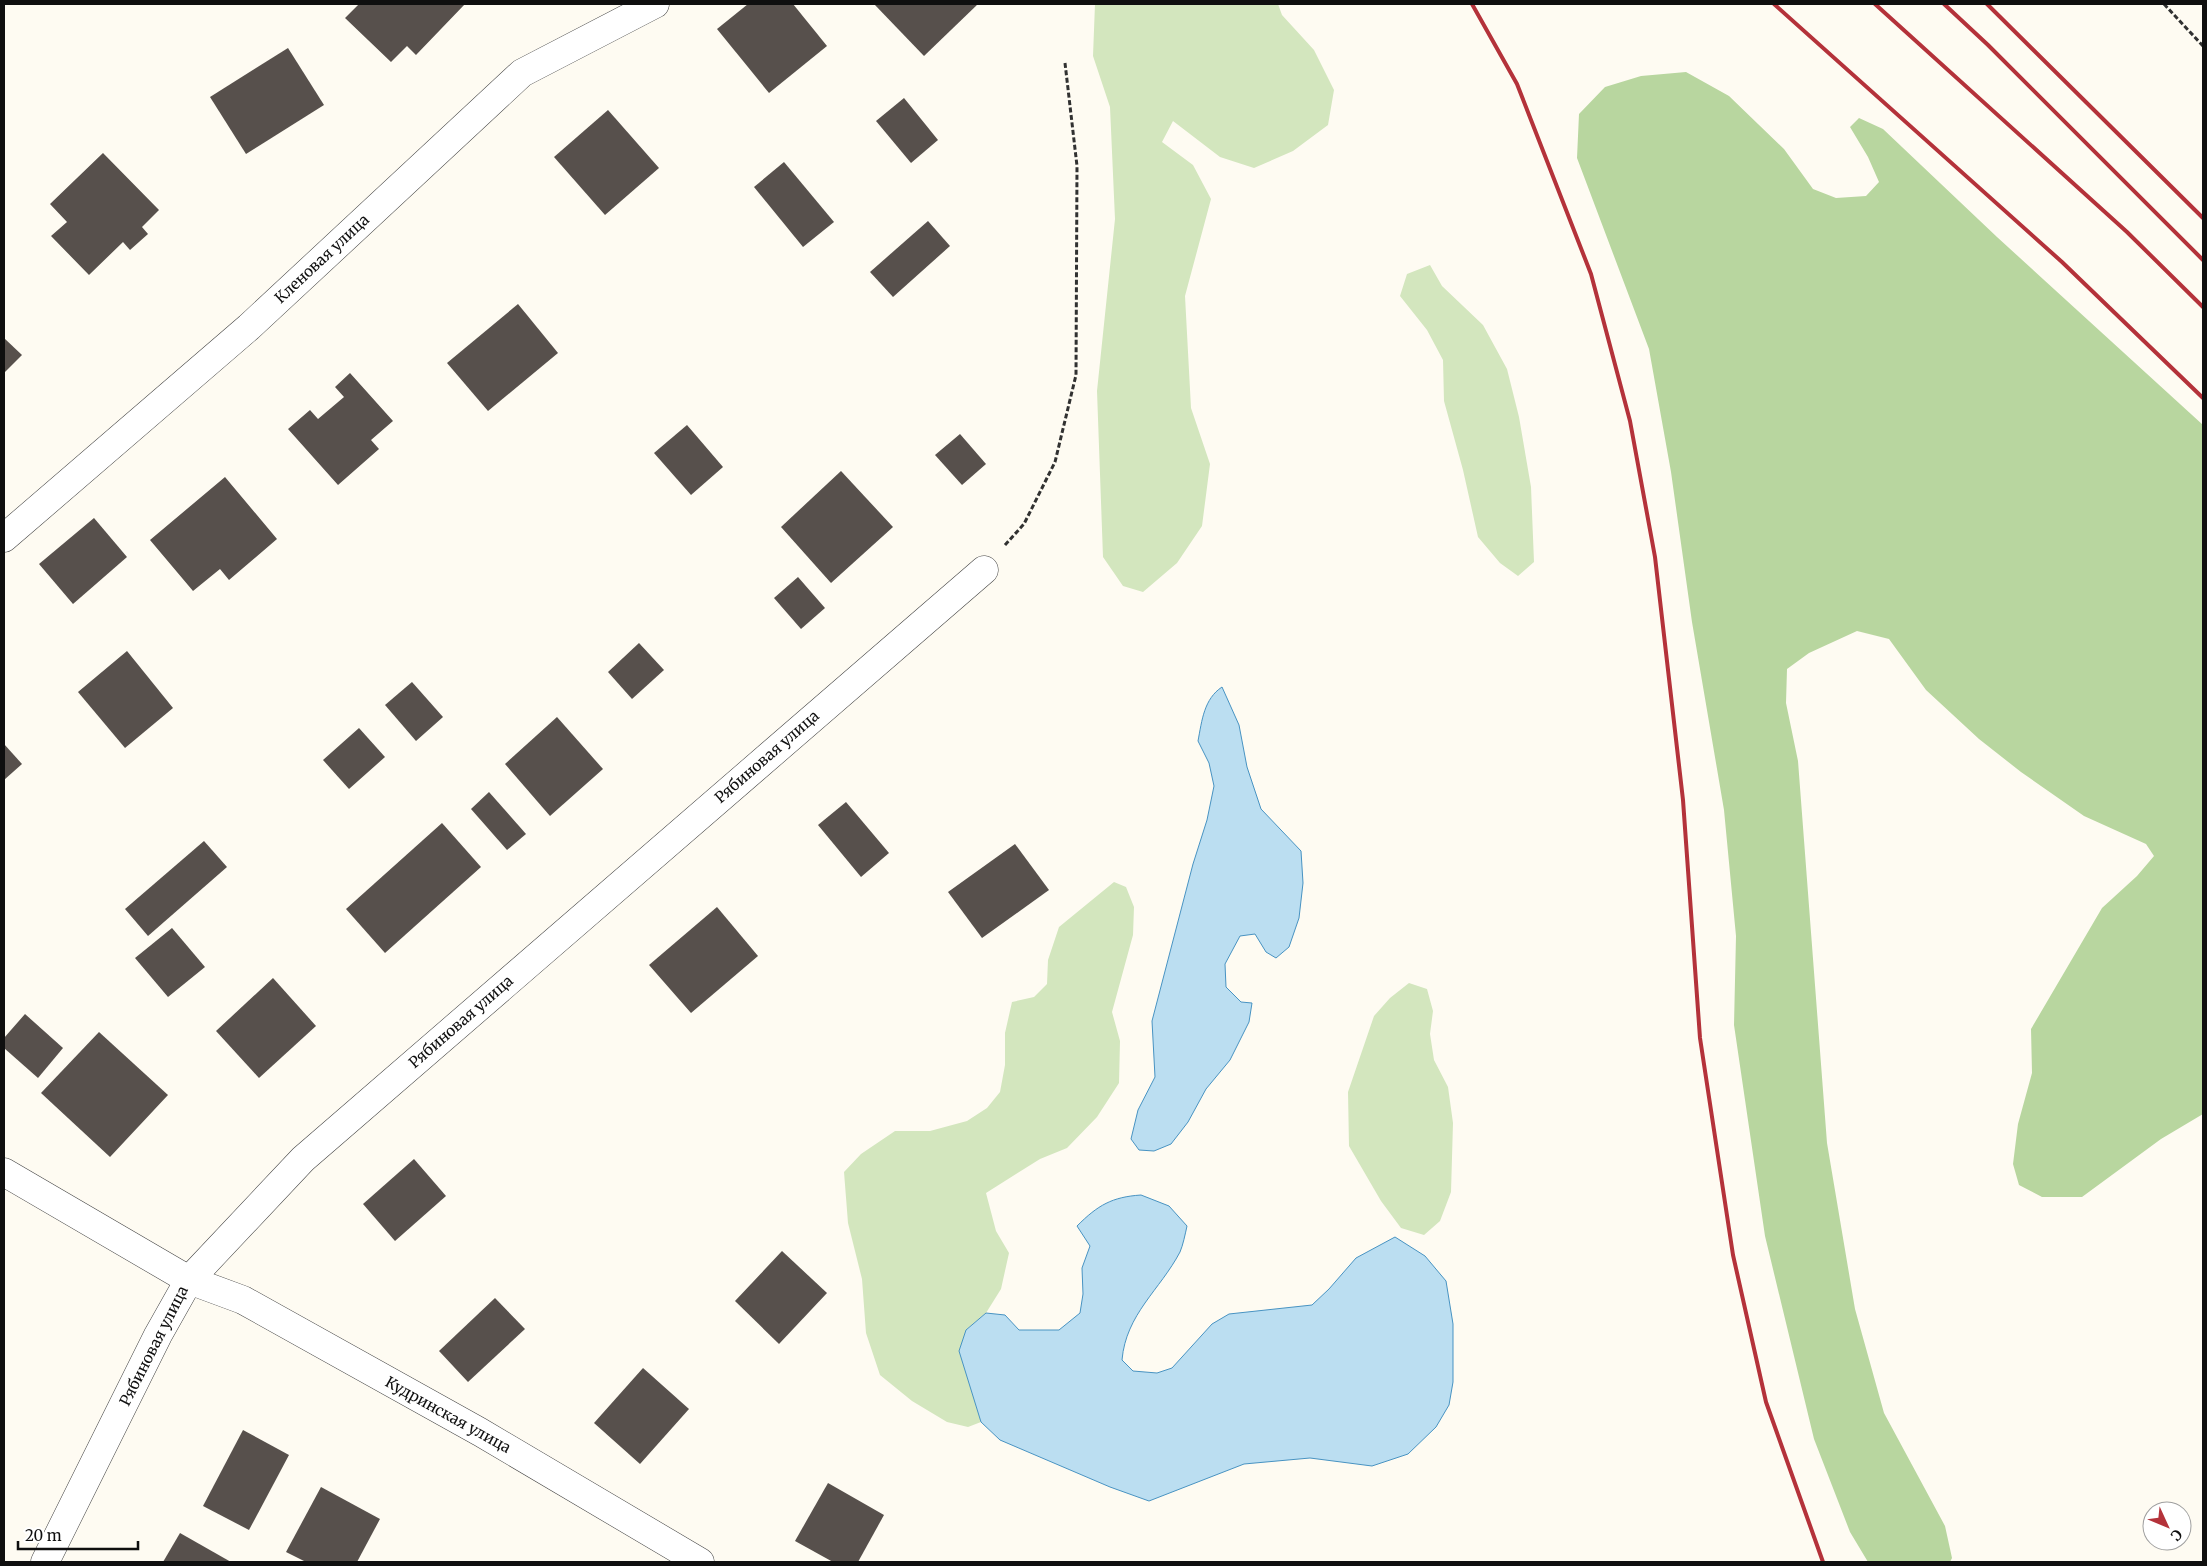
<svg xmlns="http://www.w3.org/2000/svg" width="2207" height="1566" viewBox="0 0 2207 1566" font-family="Merriweather,serif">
  <rect width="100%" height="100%" fill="#fefbf2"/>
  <!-- green -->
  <g fill="#d3e6be">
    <path d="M 1095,4 L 1278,4 L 1282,15 L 1314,50 L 1334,90 L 1328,125 L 1293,151 L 1254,168 L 1220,157 L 1173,121 L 1162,142 L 1193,165 L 1211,199 L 1185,296 L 1191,408 L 1210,464 L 1202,526 L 1177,563 L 1143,592 L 1123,586 L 1103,557 L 1097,391 L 1115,219 L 1110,107 L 1093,56 Z"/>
    <path d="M 1430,265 L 1442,286 L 1483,325 L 1507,369 L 1519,417 L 1531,487 L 1534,562 L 1518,576 L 1500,563 L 1478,537 L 1463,470 L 1444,401 L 1443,360 L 1427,330 L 1400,296 L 1407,274 Z"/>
    <path d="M 1114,882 L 1126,887 L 1134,907 L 1133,935 L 1112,1012 L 1120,1041 L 1119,1083 L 1097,1117 L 1067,1148 L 1040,1159 L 986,1193 L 996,1231 L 1009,1253 L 1001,1289 L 986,1313 L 966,1330 L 971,1388 L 981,1422 L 968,1427 L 947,1422 L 912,1401 L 880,1375 L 866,1333 L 862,1279 L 848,1223 L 844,1172 L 861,1154 L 895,1131 L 930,1131 L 967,1121 L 987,1108 L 1000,1092 L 1005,1065 L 1005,1033 L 1012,1002 L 1034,997 L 1047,984 L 1048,960 L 1059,927 Z"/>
    <path d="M 1409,983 L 1427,989 L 1433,1011 L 1430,1034 L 1434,1060 L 1448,1087 L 1453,1123 L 1451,1192 L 1440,1221 L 1424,1235 L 1401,1228 L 1381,1201 L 1349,1146 L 1348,1092 L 1374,1016 L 1390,998 Z"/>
  </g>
  <!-- forest -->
  <path fill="#b8d69f" d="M 1686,72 L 1729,96 L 1784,149 L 1813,189 L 1836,198 L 1866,196 L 1879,182 L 1868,157 L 1850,127 L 1859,118 L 1883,129 L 1997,237 L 2203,425 L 2203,1114 L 2161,1139 L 2082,1197 L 2042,1197 L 2019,1185 L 2013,1164 L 2018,1124 L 2032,1073 L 2031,1029 L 2102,908 L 2137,876 L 2154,856 L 2146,844 L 2084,816 L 2021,772 L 1979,739 L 1926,690 L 1889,639 L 1857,631 L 1809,653 L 1787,669 L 1786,703 L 1798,761 L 1827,1143 L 1855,1309 L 1884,1413 L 1945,1526 L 1952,1558 L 1950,1562 L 1868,1562 L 1850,1532 L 1814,1439 L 1765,1236 L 1734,1025 L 1736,936 L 1724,810 L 1692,622 L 1671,472 L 1649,349 L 1577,158 L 1579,114 L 1605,87 L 1641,76 Z"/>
  <!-- water -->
  <g fill="#bbdef1" stroke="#4893c2">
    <path d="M 1222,687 L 1239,725 L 1247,767 L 1261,809 L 1301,851 L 1303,883 L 1299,918 L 1289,947 L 1276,958 L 1266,952 L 1255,934 L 1240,936 L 1225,964 L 1226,987 L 1241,1002 L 1252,1003 L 1249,1022 L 1230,1060 L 1206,1089 L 1188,1122 L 1171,1144 L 1154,1151 L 1139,1150 L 1131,1139 L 1138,1110 L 1155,1077 L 1152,1021 L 1193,864 L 1207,820 L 1214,786 L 1209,763 L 1198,741 C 1202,720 1204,699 1222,687 Z"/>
    <path d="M 1141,1195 L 1169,1206 L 1187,1226 C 1185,1235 1183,1245 1180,1252 C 1160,1290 1126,1314 1122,1360 L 1133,1371 L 1157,1373 L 1172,1368 L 1212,1324 L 1229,1314 L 1312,1305 L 1329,1289 L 1356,1258 L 1395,1237 L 1425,1256 L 1446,1281 L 1453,1324 L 1453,1382 L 1449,1405 L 1436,1427 L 1408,1454 L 1372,1466 L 1310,1458 L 1244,1464 L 1149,1501 L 1110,1487 L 1000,1440 L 981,1422 L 959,1351 L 966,1330 L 986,1313 L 1005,1315 L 1019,1330 L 1059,1330 L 1080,1313 L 1083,1294 L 1082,1268 L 1090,1246 L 1077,1226 C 1098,1205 1112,1197 1141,1195 Z"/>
  </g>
  <!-- building -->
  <g fill="#57504c">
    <path d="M 359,4 L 465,4 L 416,55 L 407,46 L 391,62 L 345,18 Z"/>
    <path d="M 748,4 L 793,4 L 827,46 L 769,93 L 717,29 Z"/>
    <path d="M 874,4 L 978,4 L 924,56 Z"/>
    <path d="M 288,48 L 324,105 L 246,154 L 210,97 Z"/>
    <path d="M 904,98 L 938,140 L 911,163 L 876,121 Z"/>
    <path d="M 608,110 L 659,168 L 605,215 L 554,157 Z"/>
    <path d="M 103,153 L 159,210 L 142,227 L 148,234 L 130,250 L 123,242 L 89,275 L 51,236 L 67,222 L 50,204 Z"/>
    <path d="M 784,162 L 834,222 L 803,247 L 754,187 Z"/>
    <path d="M 928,221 L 950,246 L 893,297 L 870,272 Z"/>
    <path d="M 518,304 L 558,353 L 488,411 L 447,363 Z"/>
    <path d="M 4,338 L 22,355 L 4,373 Z"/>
    <path d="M 350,373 L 393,421 L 371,440 L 379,449 L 338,485 L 288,429 L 310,410 L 318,419 L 344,397 L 335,387 Z"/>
    <path d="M 687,425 L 723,467 L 691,495 L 654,453 Z"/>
    <path d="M 960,434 L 986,464 L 962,485 L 935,455 Z"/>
    <path d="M 841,471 L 893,527 L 831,583 L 781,527 Z"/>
    <path d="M 225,477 L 277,539 L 229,580 L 220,569 L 193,591 L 150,540 Z"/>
    <path d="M 94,518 L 127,557 L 73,604 L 39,564 Z"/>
    <path d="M 798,577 L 825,608 L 801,629 L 774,598 Z"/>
    <path d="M 639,643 L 664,670 L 632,699 L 608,672 Z"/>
    <path d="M 127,651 L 173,708 L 125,748 L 78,692 Z"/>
    <path d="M 412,682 L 443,717 L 416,741 L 385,705 Z"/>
    <path d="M 557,717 L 603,769 L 550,816 L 505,764 Z"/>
    <path d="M 359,728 L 385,757 L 349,789 L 323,760 Z"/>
    <path d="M 4,744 L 22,764 L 4,780 Z"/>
    <path d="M 489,792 L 526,834 L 507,850 L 471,809 Z"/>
    <path d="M 846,802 L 889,853 L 861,877 L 818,825 Z"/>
    <path d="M 442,823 L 481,867 L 385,953 L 346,909 Z"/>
    <path d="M 204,841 L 227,867 L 148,936 L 125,909 Z"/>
    <path d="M 1015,844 L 1049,890 L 982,938 L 948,892 Z"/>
    <path d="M 717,907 L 758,956 L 691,1013 L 649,965 Z"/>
    <path d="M 172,928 L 205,967 L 168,997 L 135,958 Z"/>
    <path d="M 273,978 L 316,1026 L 259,1078 L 216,1031 Z"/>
    <path d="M 25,1014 L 63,1048 L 38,1078 L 4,1048 L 4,1038 Z"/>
    <path d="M 99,1032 L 168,1095 L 110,1157 L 41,1093 Z"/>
    <path d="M 414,1159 L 446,1196 L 395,1241 L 363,1204 Z"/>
    <path d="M 782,1251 L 827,1293 L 779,1344 L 735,1301 Z"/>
    <path d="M 495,1298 L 525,1329 L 468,1382 L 439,1351 Z"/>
    <path d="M 643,1368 L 689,1409 L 640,1464 L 594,1423 Z"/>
    <path d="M 243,1430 L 289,1455 L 249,1530 L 203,1506 Z"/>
    <path d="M 828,1483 L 884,1515 L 858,1562 L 833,1562 L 795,1541 Z"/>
    <path d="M 321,1487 L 380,1519 L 357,1562 L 306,1562 L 286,1552 Z"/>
    <path d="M 180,1533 L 231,1562 L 163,1562 Z"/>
  </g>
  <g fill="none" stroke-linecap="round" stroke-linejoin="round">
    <defs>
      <g id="minor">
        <path d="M 4,538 L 249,327 L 522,73 L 655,4"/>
        <path d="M 4,1172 L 189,1280 L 243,1300 L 480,1432 L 700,1562"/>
        <path d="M 45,1562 L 158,1335 L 189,1280 L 303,1159 L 984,570"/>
      </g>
    </defs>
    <!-- minor casing -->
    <use href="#minor" stroke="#424242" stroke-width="29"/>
    <!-- path -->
    <g stroke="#313131" stroke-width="3" stroke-dasharray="5 2.5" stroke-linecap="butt">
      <path d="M 2164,4 L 2203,46"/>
      <path d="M 1005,545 L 1024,524 L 1055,462 L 1076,375 L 1077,166 L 1065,63"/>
    </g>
    <!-- minor -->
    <use href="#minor" stroke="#fff" stroke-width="28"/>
    <!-- rail -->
    <g stroke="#b4323a" stroke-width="4">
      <path d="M 1472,4 L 1517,84 L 1591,274 L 1630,421 L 1655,557 L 1683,800 L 1700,1038 L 1733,1255 L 1766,1402 L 1823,1562"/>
      <path d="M 1774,4 L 2062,262 L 2203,398"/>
      <path d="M 1875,4 L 2127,232 L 2203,307"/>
      <path d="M 1944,4 L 1988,45 L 2203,260"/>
      <path d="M 1987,4 L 2203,218"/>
    </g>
  </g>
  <g text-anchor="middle" stroke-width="5" stroke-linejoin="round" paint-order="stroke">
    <!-- street labels -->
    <g font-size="15" fill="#0f0f0f" stroke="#fff">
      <text transform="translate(322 259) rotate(-43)" y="5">Кленовая улица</text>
      <text transform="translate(767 757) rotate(-41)" y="5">Рябиновая улица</text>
      <text transform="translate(461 1022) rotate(-41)" y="5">Рябиновая улица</text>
      <text transform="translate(154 1346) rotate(-63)" y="5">Рябиновая улица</text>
      <text transform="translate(448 1415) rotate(29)" y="5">Кудринская улица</text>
    </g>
  </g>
  <!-- border -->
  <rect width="2207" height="1566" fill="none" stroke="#0f0f0f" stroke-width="10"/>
  <!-- north arrow -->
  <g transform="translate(2167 1526) rotate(134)"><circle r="24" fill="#ffffff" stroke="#9f9f9f"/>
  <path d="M0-4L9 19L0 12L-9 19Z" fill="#b4323a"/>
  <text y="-8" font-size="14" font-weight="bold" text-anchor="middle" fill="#0f0f0f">С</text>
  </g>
  <!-- scale -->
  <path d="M18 1541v8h120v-8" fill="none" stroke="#0f0f0f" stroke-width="2.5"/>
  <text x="25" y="1541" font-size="15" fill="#0f0f0f" stroke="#ffffff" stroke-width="4" paint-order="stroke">20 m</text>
</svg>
